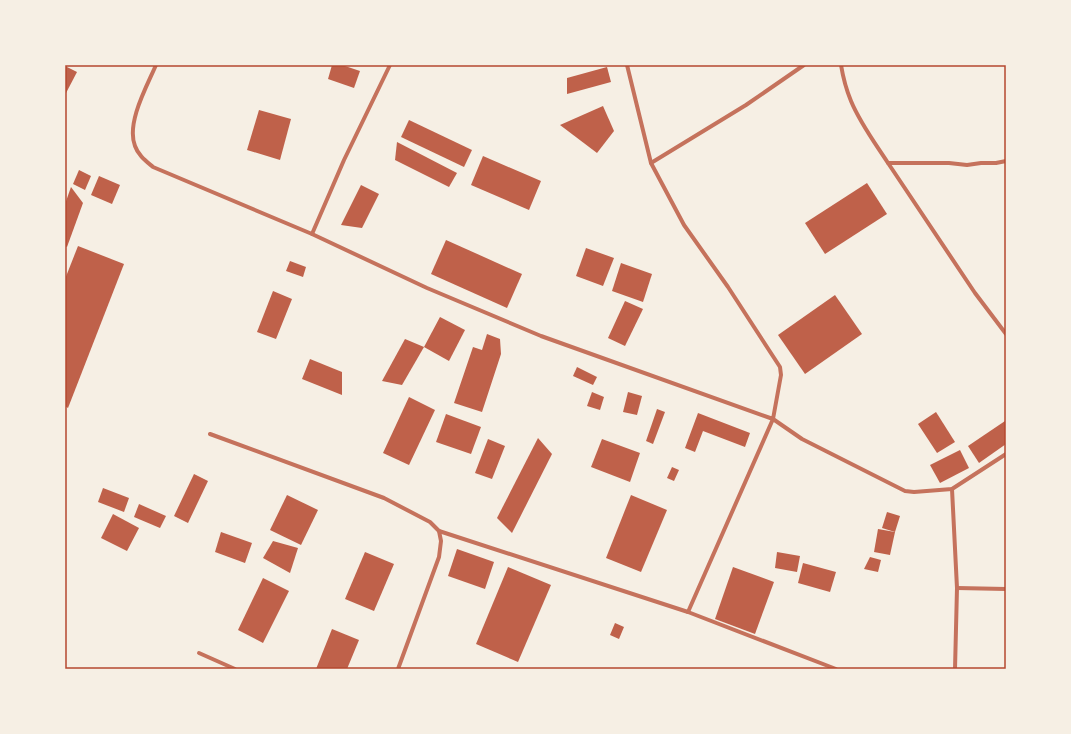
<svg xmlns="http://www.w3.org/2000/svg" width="1071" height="734" viewBox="0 0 1071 734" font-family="'Source Serif 4',serif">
  <rect width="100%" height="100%" fill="#f6efe4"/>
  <!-- building -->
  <g fill="#bf614a">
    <path d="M 332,65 L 342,65 L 360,71 L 354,88 L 328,79 Z"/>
    <path d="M 65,66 L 77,72 L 65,95 Z"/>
    <path d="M 607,67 L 611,82 L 567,94 L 567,78 Z"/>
    <path d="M 603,106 L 614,131 L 597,153 L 560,125 Z"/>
    <path d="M 259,110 L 291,119 L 280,160 L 247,150 Z"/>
    <path d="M 409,120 L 472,150 L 464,167 L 401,137 Z"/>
    <path d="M 397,142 L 457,173 L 449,187 L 395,160 Z"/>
    <path d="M 483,156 L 541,181 L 529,210 L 471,185 Z"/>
    <path d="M 79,170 L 91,176 L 85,190 L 73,184 Z"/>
    <path d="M 99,176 L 120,185 L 112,204 L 91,195 Z"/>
    <path d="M 867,183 L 887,214 L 825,254 L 805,223 Z"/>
    <path d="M 361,185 L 379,194 L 362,228 L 341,225 Z"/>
    <path d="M 71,187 L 83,203 L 67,247 L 65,246 L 65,204 Z"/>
    <path d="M 446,240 L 522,274 L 507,308 L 431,274 Z"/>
    <path d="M 78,246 L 124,264 L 68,408 L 65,406 L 65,279 Z"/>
    <path d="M 586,248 L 614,258 L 603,286 L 576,276 Z"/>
    <path d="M 290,261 L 306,267 L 303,277 L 286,271 Z"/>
    <path d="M 621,263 L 652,274 L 643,302 L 612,291 Z"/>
    <path d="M 273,291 L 292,299 L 276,339 L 257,332 Z"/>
    <path d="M 835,295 L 862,334 L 805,374 L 778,335 Z"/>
    <path d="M 625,301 L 643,309 L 625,346 L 608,338 Z"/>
    <path d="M 440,317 L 465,330 L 449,361 L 424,347 Z"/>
    <path d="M 487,334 L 500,339 L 501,354 L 482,412 L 454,403 L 473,347 L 482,350 Z"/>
    <path d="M 405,339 L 424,347 L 402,385 L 382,381 Z"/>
    <path d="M 310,359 L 342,372 L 342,395 L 302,379 Z"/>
    <path d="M 577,367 L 597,377 L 593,385 L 573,376 Z"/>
    <path d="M 592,392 L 604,397 L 600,410 L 587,406 Z"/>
    <path d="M 628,392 L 642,396 L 637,415 L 623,412 Z"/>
    <path d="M 409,397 L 435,410 L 409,465 L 383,453 Z"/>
    <path d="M 657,409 L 665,412 L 653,444 L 646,441 Z"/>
    <path d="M 936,412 L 955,442 L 937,453 L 918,424 Z"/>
    <path d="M 698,413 L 750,433 L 745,447 L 703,431 L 695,452 L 685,448 Z"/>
    <path d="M 446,414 L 481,427 L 471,454 L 436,442 Z"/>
    <path d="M 1005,421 L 1006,423 L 1006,444 L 979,463 L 968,446 Z"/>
    <path d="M 538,438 L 552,454 L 512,533 L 497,518 Z"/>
    <path d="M 488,439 L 505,446 L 492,479 L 475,473 Z"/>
    <path d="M 602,439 L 640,453 L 630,482 L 591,467 Z"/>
    <path d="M 960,450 L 969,468 L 940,483 L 930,465 Z"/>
    <path d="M 672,467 L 679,470 L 674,481 L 667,478 Z"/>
    <path d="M 194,474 L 208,481 L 188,523 L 174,516 Z"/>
    <path d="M 103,488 L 129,498 L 124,512 L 98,502 Z"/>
    <path d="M 287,495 L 318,510 L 301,545 L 270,530 Z"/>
    <path d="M 631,495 L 667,510 L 641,572 L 606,558 Z"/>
    <path d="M 139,504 L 166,516 L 160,528 L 134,517 Z"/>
    <path d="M 887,512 L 900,516 L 895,532 L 882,528 Z"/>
    <path d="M 113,514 L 139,528 L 127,551 L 101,538 Z"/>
    <path d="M 878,529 L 895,532 L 890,555 L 874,552 Z"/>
    <path d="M 221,532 L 252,543 L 245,563 L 215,552 Z"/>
    <path d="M 273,541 L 298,548 L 290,573 L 263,558 Z"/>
    <path d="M 457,549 L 494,562 L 485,589 L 448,576 Z"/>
    <path d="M 365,552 L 394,564 L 374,611 L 345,599 Z"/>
    <path d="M 777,552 L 800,556 L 797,572 L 775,568 Z"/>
    <path d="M 870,557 L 881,560 L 878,572 L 864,569 Z"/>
    <path d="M 803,563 L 836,572 L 830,592 L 798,583 Z"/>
    <path d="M 508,567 L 551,585 L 518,662 L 476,644 Z"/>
    <path d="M 733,567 L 774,582 L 755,634 L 715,619 Z"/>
    <path d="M 263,578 L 289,591 L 263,643 L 238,630 Z"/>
    <path d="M 615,623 L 624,627 L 619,639 L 610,635 Z"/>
    <path d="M 332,629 L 359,640 L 347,669 L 316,669 Z"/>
  </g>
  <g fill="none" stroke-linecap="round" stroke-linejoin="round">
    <!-- minor -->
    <g stroke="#c5725c" stroke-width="4">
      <path d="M 156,65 C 147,86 126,123 135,146 C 138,155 146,161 153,167 L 312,234 L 427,288 L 541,336 L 773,419 L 781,375 L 780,367 L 728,287 L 684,225 L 651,163 L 627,65"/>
      <path d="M 841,65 C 843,77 846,89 851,101 C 860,123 875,143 888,163 L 949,163 L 967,165 L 981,163 L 996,163 L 1006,161"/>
      <path d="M 651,163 L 746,105 L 804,65"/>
      <path d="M 888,163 L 975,293 L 1006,334"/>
      <path d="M 312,234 L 344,160 L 390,65"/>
      <path d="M 210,434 L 384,498 L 430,522 L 439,531 L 441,541 L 439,557 L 398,669"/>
      <path d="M 952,489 L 957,588 L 955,669"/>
      <path d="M 439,531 L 688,612 L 836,669"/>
      <path d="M 957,588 L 1006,589"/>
      <path d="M 688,612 L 773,419 L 802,439 L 905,491 L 914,492 L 952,489 L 1006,454"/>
      <path d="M 199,653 L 235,669"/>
    </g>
  </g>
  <!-- border -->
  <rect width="1071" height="734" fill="none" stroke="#f6efe4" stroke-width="132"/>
  <rect x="66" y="66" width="939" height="602" fill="none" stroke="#b5482f" stroke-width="1.5"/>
</svg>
